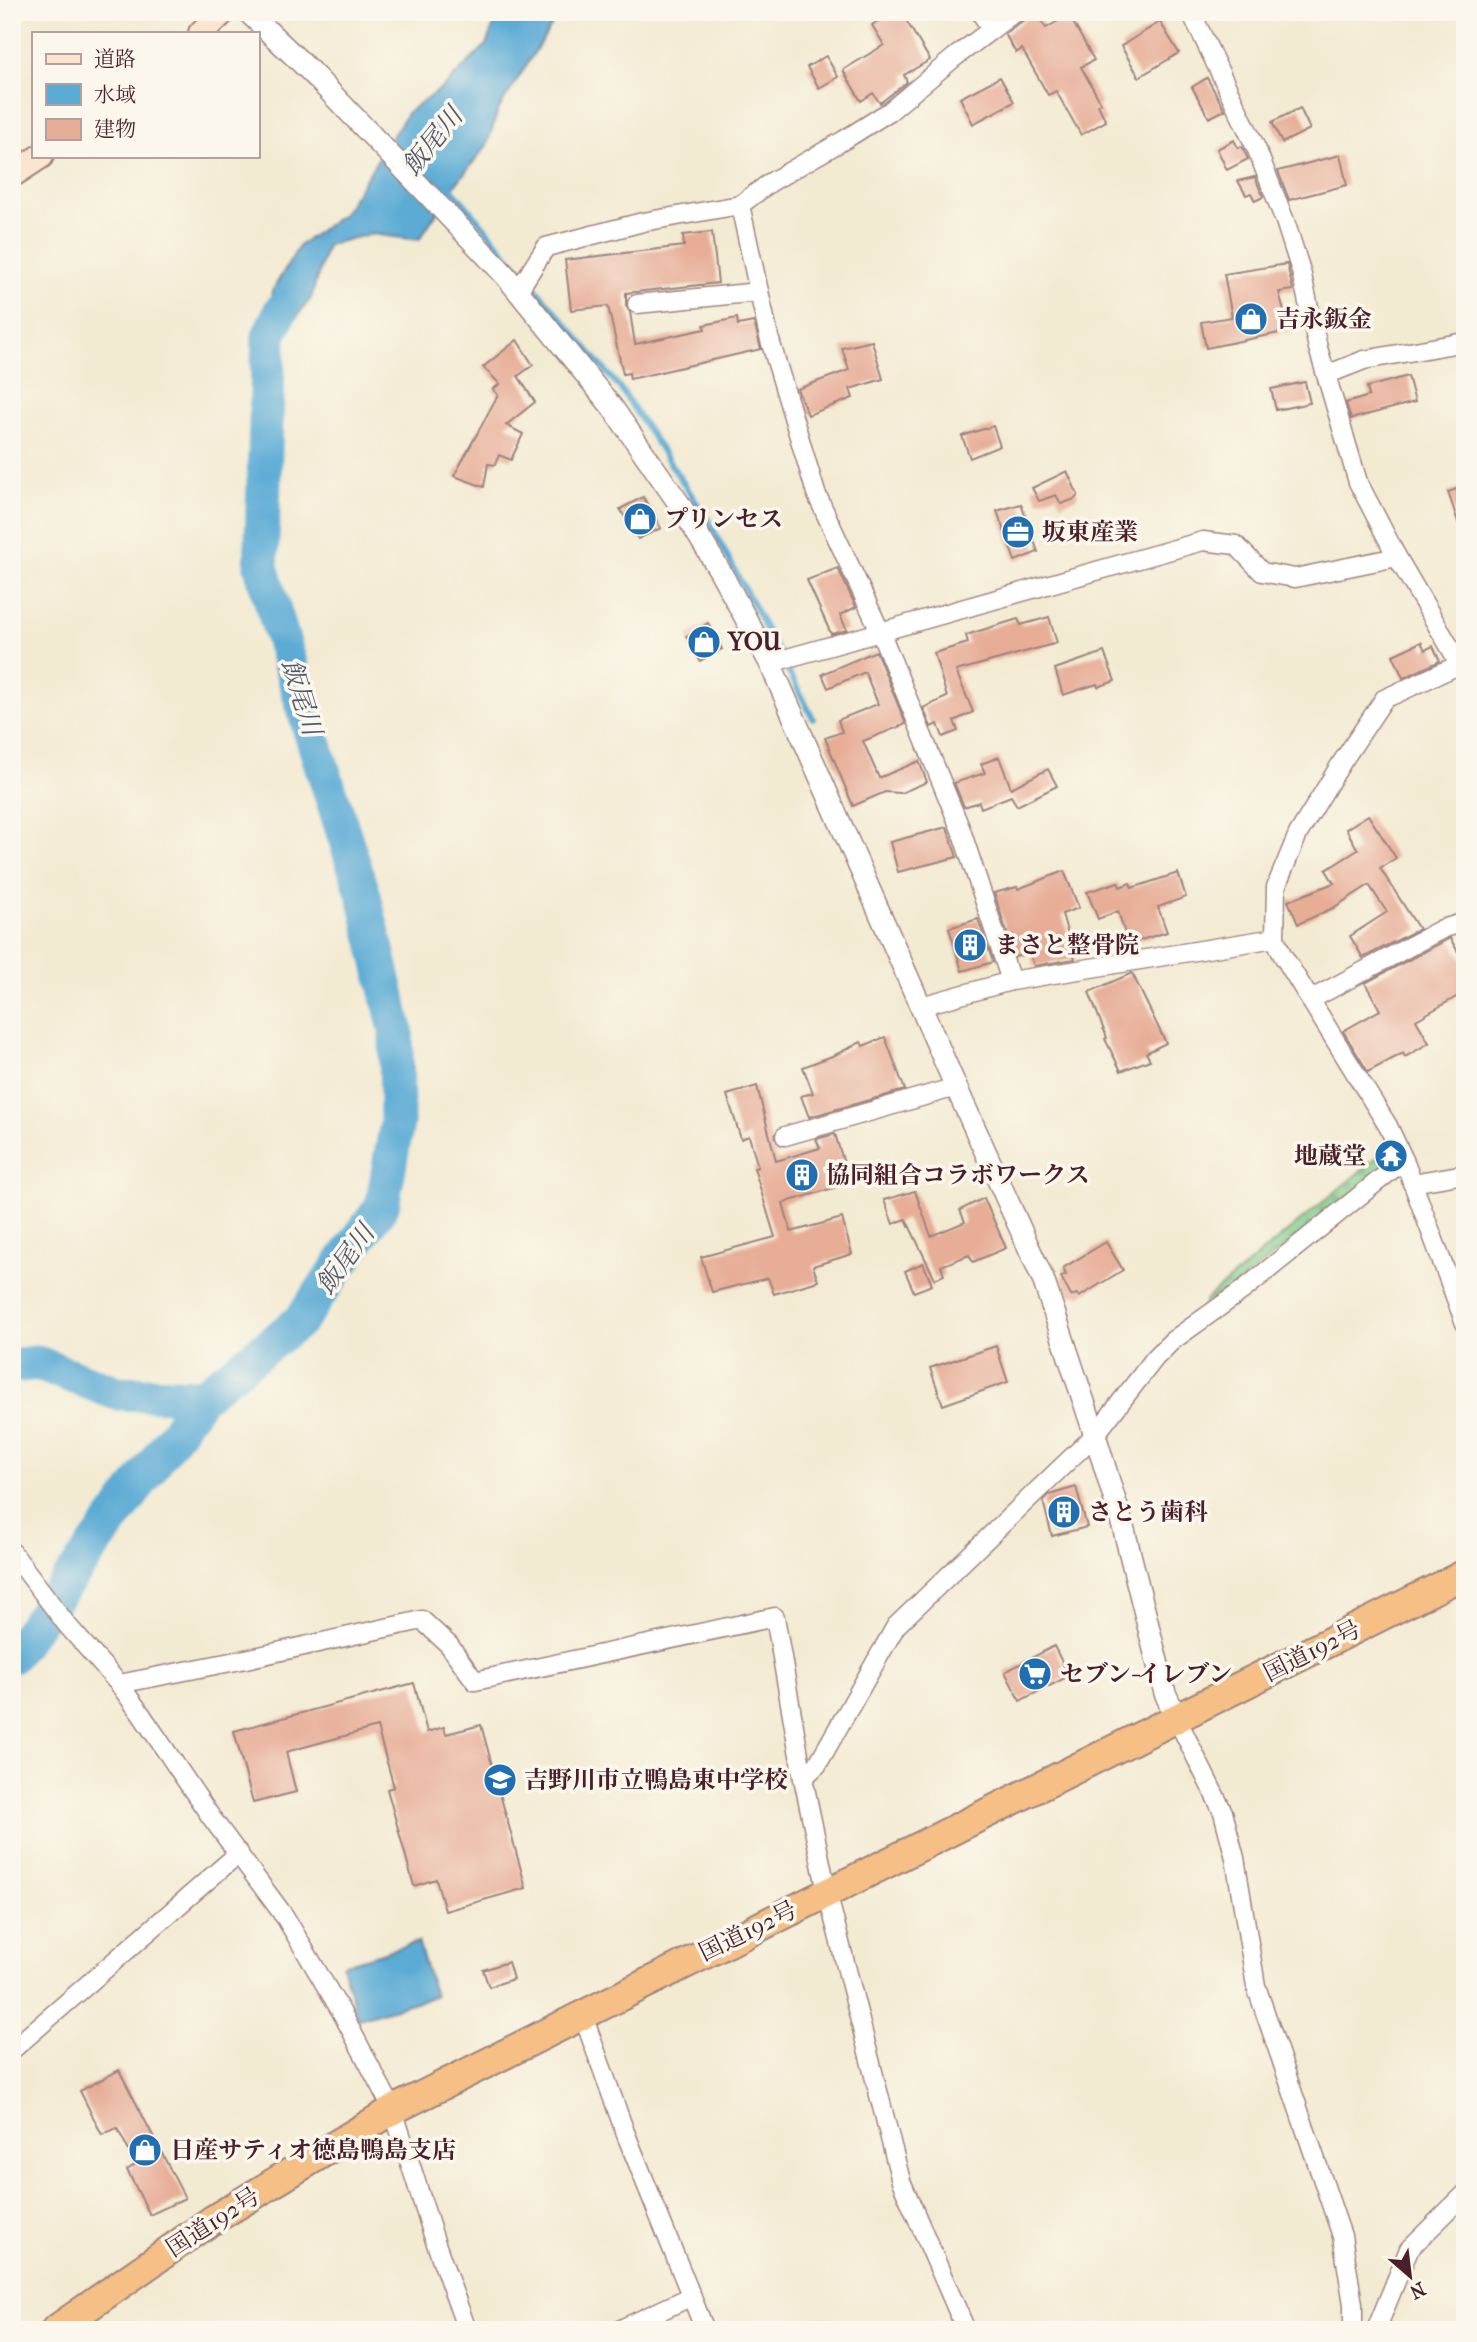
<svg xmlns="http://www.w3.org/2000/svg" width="1477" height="2342" viewBox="0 0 1477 2342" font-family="'IM FELL French Canon','Noto Serif JP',serif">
  <defs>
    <pattern id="cemetery-stones" width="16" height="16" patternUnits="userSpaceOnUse" patternTransform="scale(1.75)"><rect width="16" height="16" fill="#7ecb8a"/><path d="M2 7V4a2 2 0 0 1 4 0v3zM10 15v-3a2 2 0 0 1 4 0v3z" fill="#6eae77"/></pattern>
  </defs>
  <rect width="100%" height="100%" fill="#fbf7ec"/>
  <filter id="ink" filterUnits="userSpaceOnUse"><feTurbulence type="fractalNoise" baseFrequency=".0143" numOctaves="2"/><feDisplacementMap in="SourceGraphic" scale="14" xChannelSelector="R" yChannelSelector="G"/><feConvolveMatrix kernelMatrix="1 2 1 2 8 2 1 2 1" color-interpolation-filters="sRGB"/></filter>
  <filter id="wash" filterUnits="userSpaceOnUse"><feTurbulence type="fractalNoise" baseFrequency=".00686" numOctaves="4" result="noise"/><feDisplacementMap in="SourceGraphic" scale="28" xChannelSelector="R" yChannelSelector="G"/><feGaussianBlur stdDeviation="1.57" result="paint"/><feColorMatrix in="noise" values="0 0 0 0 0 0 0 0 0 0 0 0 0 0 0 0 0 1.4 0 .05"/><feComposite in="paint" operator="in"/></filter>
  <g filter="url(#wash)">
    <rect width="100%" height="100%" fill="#f3ead2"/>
    <!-- cemetery -->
    <path fill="url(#cemetery-stones)" stroke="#64755a" stroke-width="2" d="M 1381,1154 L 1388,1165 L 1202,1312 L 1205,1300 Z"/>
    <!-- water -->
    <g fill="#5babd5" stroke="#526580" stroke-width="2">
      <path d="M 499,12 L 560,12 L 498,110 L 487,145 L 452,189 L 419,240 L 370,234 L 327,245 L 311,298 L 262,363 L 272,291 L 300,245 L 343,214 L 408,112 L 445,86 L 486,45 Z"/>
      <path d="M 418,1942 L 435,1996 L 358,2019 L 342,1965 Z"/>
    </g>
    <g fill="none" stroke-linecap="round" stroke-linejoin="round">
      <!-- stream -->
      <path stroke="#5babd5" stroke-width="6" d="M 452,189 L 620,388 L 708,520 L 813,718"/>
      <!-- river -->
      <g stroke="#5babd5" stroke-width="35">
        <path d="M 12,1366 L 37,1363 L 117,1393 L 202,1396"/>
        <path d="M 12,1656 L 133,1493 L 202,1396 L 300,1321 L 382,1206 L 397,1123 L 396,1030 L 364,896 L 310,730 L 261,567 L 269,336 L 281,310"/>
      </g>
    </g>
    <g id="blocks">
      <!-- building -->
      <g fill="#e7ad97">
        <path d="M 877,12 L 901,12 L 930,60 L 904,75 L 907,82 L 880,103 L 873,93 L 861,101 L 843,70 L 884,45 L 872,25 L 881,19 Z"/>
        <path d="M 1035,12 L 1046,28 L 1069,15 L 1094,60 L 1081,67 L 1101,103 L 1098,105 L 1106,121 L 1081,135 L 1056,91 L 1048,95 L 1022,49 L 1016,53 L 1005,34 Z"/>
        <path d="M 1160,22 L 1179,53 L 1139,77 L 1121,46 Z"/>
        <path d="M 826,56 L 838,77 L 819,88 L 807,67 Z"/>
        <path d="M 1000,77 L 1014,102 L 973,124 L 960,98 Z"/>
        <path d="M 1207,78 L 1225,110 L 1209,118 L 1192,87 Z"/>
        <path d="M 1300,108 L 1310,129 L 1282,143 L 1272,122 Z"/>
        <path d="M 1234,140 L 1238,148 L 1242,146 L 1248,159 L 1227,170 L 1217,149 Z"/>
        <path d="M 1340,155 L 1347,185 L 1289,200 L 1278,171 Z"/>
        <path d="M 1255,177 L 1263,197 L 1255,201 L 1251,193 L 1246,195 L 1238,181 Z"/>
        <path d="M 712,232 L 718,283 L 626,293 L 626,306 L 630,312 L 635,344 L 705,329 L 704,325 L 737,318 L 738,325 L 754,322 L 761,349 L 630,379 L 629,373 L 623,374 L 608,306 L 571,310 L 565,260 L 684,246 L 683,235 Z"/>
        <path d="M 1287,264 L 1293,290 L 1279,292 L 1289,331 L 1206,348 L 1201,322 L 1232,317 L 1224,274 Z"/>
        <path d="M 517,340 L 533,365 L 518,376 L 535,402 L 506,425 L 523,434 L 511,460 L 499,455 L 495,465 L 488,464 L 484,487 L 454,476 L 498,395 L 493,389 L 500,384 L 483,367 Z"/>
        <path d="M 872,341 L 883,379 L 850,389 L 853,398 L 808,415 L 797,389 L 849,370 L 842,348 Z"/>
        <path d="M 1408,376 L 1415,402 L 1351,419 L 1346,403 L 1369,396 L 1367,387 Z"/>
        <path d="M 1305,382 L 1310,403 L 1276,410 L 1271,389 Z"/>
        <path d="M 993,426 L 1000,446 L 970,458 L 962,436 Z"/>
        <path d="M 1067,471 L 1078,495 L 1075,499 L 1061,504 L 1056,495 L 1039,501 L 1032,488 Z"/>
        <path d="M 1465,486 L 1465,534 L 1462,534 L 1448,492 Z"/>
        <path d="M 643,497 L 661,528 L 638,539 L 620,509 Z"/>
        <path d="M 1021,504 L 1038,552 L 1015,561 L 997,511 Z"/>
        <path d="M 838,568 L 856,607 L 840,615 L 847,630 L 831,634 L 807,580 Z"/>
        <path d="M 1049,617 L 1057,643 L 956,671 L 973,712 L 954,721 L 958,731 L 943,737 L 938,724 L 931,727 L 923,708 L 947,697 L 934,653 L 968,643 L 966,635 L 1018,619 L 1021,625 Z"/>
        <path d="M 708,623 L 722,649 L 700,661 L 686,636 Z"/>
        <path d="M 1421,642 L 1425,650 L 1433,646 L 1440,661 L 1403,678 L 1393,655 Z"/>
        <path d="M 876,651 L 906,724 L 863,741 L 879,778 L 919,761 L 927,782 L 901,793 L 885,792 L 853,806 L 825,738 L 842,732 L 838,720 L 878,704 L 865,672 L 828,688 L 822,674 Z"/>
        <path d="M 1104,652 L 1115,681 L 1098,687 L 1097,684 L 1063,695 L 1055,669 Z"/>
        <path d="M 999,757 L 1011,788 L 1048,769 L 1057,786 L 1017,806 L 1011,796 L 981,808 L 979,802 L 964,807 L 954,783 L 985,773 L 981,764 Z"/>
        <path d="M 1368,815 L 1396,858 L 1380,868 L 1419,929 L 1363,958 L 1350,936 L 1387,912 L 1369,885 L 1333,908 L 1298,924 L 1288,901 L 1334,883 L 1326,870 L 1358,850 L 1346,829 Z"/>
        <path d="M 947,827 L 957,857 L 898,872 L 890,842 Z"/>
        <path d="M 1064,871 L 1079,908 L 1062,914 L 1075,959 L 1034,966 L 1030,953 L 1015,957 L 994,893 L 1017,887 L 1018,889 Z"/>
        <path d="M 1178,873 L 1186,897 L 1158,907 L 1167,932 L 1128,944 L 1118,911 L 1098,919 L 1087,892 L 1118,882 L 1120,887 L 1130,883 L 1132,888 Z"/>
        <path d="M 978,919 L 993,962 L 962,971 L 949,928 Z"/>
        <path d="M 1450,938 L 1465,964 L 1465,992 L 1416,1020 L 1429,1043 L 1405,1057 L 1403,1053 L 1368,1072 L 1343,1031 L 1380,1010 L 1365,983 Z"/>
        <path d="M 1132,973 L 1166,1043 L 1146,1053 L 1150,1060 L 1121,1071 L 1105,1039 L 1107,1038 L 1089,992 Z"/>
        <path d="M 885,1037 L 905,1090 L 809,1117 L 801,1096 L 813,1093 L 803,1067 L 835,1055 L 861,1042 L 863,1046 Z"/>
        <path d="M 757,1086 L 776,1161 L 820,1148 L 816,1139 L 835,1134 L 850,1183 L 783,1203 L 791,1232 L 842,1218 L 852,1254 L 813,1266 L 818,1281 L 774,1294 L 768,1278 L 712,1292 L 701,1257 L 775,1237 L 754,1168 L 758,1167 L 749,1136 L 741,1139 L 727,1095 Z"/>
        <path d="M 915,1191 L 931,1236 L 965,1222 L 960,1210 L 984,1198 L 1006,1248 L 973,1262 L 969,1255 L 941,1266 L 944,1275 L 935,1279 L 906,1219 L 893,1224 L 884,1200 Z"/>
        <path d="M 1106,1242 L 1123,1270 L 1079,1297 L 1077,1294 L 1071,1296 L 1061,1277 L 1066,1275 L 1063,1268 Z"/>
        <path d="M 923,1263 L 932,1285 L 914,1292 L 905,1271 Z"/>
        <path d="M 996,1346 L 1008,1382 L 943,1405 L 930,1368 Z"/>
        <path d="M 1076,1487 L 1087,1527 L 1052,1536 L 1043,1501 L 1049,1495 Z"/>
        <path d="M 1054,1646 L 1069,1676 L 1020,1701 L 1005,1672 Z"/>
        <path d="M 414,1683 L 427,1732 L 444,1727 L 446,1734 L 481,1725 L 526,1888 L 445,1911 L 436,1879 L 414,1886 L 387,1789 L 394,1787 L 377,1727 L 286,1752 L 296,1792 L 253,1803 L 234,1731 Z"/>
        <path d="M 508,1962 L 513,1979 L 489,1987 L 483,1970 Z"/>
        <path d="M 119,2070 L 185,2198 L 150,2215 L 127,2170 L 136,2164 L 117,2128 L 102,2135 L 80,2091 Z"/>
      </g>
    </g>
  </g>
  <g filter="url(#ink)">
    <use href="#blocks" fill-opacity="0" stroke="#9e847e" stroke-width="2"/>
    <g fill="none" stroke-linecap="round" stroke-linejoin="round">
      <defs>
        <g id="minor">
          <path d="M 980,12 L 991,28"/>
          <path d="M 1191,12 L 1257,150 L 1285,221 L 1301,271 L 1318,348 L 1358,482 L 1397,557 L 1465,673"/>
          <path d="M 740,205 L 769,337 L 816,493 L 880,631 L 961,830 L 1011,981"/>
          <path d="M 518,291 L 546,247 L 643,222 L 740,205 L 771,182 L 844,140 L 890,111 L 955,57 L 1015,12"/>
          <path d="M 637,304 L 759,292"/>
          <path d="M 1326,375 L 1364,360 L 1465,342"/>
          <path d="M 1465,662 L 1384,699 L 1342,762 L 1298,834 L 1276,887 L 1275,938 L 1282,954 L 1388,1126 L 1404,1160 L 1465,1323"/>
          <path d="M 770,663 L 1203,541 L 1236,545 L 1262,572 L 1295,578 L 1397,557"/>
          <path d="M 1310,1000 L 1442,929 L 1465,922"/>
          <path d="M 921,1006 L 1011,981 L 1275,938"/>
          <path d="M 785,1136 L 956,1087"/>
          <path d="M 1412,1183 L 1465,1174"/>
          <path d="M 12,1552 L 67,1625 L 119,1684 L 141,1714 L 211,1817 L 285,1917 L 342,2013 L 393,2110 L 434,2238 L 467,2330"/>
          <path d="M 119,1684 L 241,1660 L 422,1620 L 449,1645 L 475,1681 L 775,1617 L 803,1778"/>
          <path d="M 1177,1719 L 1223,1812 L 1235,1858 L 1256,1986 L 1342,2236 L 1353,2304 L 1353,2330"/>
          <path d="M 582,2013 L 625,2132 L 705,2330"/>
          <path d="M 12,2050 L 239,1853"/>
          <path d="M 619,2330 L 692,2296"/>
          <path d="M 966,2330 L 901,2181 L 827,1892 L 803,1778 L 817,1765 L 896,1626 L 1095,1435 L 1155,1358 L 1172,1341 L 1243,1290 L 1404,1160"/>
          <path d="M 1376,2330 L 1409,2249 L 1465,2194"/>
        </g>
        <path id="tertiary" d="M 248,12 L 311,72 L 505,275 L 612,407 L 680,505 L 720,571 L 770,663 L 956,1087 L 1043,1279 L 1095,1435 L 1124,1530 L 1165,1693 L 1177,1719"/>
        <g id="secondary">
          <path d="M 201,33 L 223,12"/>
          <path d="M 12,175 L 41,156"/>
        </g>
        <path id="trunk" d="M 55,2330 L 211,2221 L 393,2110 L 1465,1574"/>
      </defs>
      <!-- minor casing -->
      <use href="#minor" stroke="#9e847e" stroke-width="21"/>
      <!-- tertiary casing -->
      <use href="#tertiary" stroke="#9e847e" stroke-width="24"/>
      <!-- secondary casing -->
      <use href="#secondary" stroke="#9e847e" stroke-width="28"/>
      <!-- trunk casing -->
      <use href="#trunk" stroke="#9e847e" stroke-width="32"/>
      <!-- minor -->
      <use href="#minor" stroke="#fff" stroke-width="18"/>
      <!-- tertiary -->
      <use href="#tertiary" stroke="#fff" stroke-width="21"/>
      <!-- secondary -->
      <use href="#secondary" stroke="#fbe5cf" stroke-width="24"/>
      <!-- trunk -->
      <use href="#trunk" stroke="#f5bf86" stroke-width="28"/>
    </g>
  </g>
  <!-- icons -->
  <defs>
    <symbol id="shop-disc" viewBox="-11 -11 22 22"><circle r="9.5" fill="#1f6fb2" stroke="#fbf7ec"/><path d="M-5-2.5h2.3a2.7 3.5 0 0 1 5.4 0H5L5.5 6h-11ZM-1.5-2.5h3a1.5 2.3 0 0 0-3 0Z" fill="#fff"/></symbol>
    <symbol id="office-disc" viewBox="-11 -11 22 22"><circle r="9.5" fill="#1f6fb2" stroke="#fbf7ec"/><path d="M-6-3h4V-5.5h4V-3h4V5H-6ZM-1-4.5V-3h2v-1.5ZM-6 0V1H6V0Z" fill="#fff"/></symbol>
    <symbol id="building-disc" viewBox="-11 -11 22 22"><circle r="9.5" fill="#1f6fb2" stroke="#fbf7ec"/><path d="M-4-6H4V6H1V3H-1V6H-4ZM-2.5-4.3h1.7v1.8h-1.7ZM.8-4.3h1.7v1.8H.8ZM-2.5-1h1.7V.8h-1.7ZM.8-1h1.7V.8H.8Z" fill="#fff"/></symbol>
    <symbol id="temple-disc" viewBox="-11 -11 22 22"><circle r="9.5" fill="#1f6fb2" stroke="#fbf7ec"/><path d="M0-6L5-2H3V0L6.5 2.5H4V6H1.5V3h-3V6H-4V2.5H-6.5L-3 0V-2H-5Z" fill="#fff"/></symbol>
    <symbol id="supermarket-disc" viewBox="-11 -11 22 22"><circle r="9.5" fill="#1f6fb2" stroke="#fbf7ec"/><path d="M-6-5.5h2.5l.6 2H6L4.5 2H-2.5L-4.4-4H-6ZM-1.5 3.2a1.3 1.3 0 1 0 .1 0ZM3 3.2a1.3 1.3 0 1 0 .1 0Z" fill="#fff"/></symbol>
    <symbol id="school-disc" viewBox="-11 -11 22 22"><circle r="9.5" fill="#1f6fb2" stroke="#fbf7ec"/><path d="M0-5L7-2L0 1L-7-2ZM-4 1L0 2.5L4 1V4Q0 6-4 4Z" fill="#fff"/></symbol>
  </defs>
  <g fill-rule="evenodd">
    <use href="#shop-disc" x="1232" y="300" width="38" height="38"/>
    <use href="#shop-disc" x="621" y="500" width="38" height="38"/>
    <use href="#office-disc" x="999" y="513" width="38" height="38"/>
    <use href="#shop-disc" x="685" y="623" width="38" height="38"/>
    <use href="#building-disc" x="951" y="926" width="38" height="38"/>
    <use href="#temple-disc" x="1372" y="1137" width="38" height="38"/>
    <use href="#building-disc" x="783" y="1156" width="38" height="38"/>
    <use href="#building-disc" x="1045" y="1493" width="38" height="38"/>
    <use href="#supermarket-disc" x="1016" y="1655" width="38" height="38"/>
    <use href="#school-disc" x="481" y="1761" width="38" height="38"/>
    <use href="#shop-disc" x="126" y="2131" width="38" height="38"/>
  </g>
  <g text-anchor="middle" stroke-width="7" stroke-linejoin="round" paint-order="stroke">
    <!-- poi labels -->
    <g font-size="24" font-weight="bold" fill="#4a1f2b" stroke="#fbf7ec" text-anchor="start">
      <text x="1276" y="327">吉永鈑金</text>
      <text x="664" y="527">プリンセス</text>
      <text x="1042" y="540">坂東産業</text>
      <text x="728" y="650">YOU</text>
      <text x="995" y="953">まさと整骨院</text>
      <text x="1366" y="1164" text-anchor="end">地蔵堂</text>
      <text x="826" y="1183">協同組合コラボワークス</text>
      <text x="1088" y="1520">さとう歯科</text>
      <text x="1060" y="1682">セブン-イレブン</text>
      <text x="524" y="1788">吉野川市立鴨島東中学校</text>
      <text x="170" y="2158">日産サティオ徳島鴨島支店</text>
    </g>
    <!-- street labels -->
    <g font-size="24" fill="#4a1f2b" stroke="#fbf7ec">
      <text transform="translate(1312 1651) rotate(-27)" y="8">国道192号</text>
      <text transform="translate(748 1931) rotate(-26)" y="8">国道192号</text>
      <text transform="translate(213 2222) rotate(-33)" y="8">国道192号</text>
    </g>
    <!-- water labels -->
    <g font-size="26" font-style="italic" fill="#51576f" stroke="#fbf7ec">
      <text transform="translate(432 141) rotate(-51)" y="9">飯尾川</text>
      <text transform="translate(302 697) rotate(73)" y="9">飯尾川</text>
      <text transform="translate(345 1259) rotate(-54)" y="9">飯尾川</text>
    </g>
  </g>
  <!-- margin -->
  <rect width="1477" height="2342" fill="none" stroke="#fbf7ec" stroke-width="42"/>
  <!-- legend -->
  <rect x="32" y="32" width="228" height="126" fill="#fbf7ec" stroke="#b4a19f" stroke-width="2"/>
  <rect x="46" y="54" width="35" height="10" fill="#fbe5cf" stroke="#b4a19f" stroke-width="2"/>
  <text x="94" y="66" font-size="21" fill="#4a1f2b">道路</text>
  <rect x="46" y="84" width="35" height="21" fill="#5babd5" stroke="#b4a19f" stroke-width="2"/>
  <text x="94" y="102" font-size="21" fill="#4a1f2b">水域</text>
  <rect x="46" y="119" width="35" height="21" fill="#e7ad97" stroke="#b4a19f" stroke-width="2"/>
  <text x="94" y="136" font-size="21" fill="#4a1f2b">建物</text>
  <!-- north arrow -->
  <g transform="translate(1410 2276) rotate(152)" stroke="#fbf7ec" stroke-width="5" paint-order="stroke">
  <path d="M0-5L12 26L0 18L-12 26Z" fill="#4a1f2b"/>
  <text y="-10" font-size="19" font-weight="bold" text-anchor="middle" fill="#4a1f2b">N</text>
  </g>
</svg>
